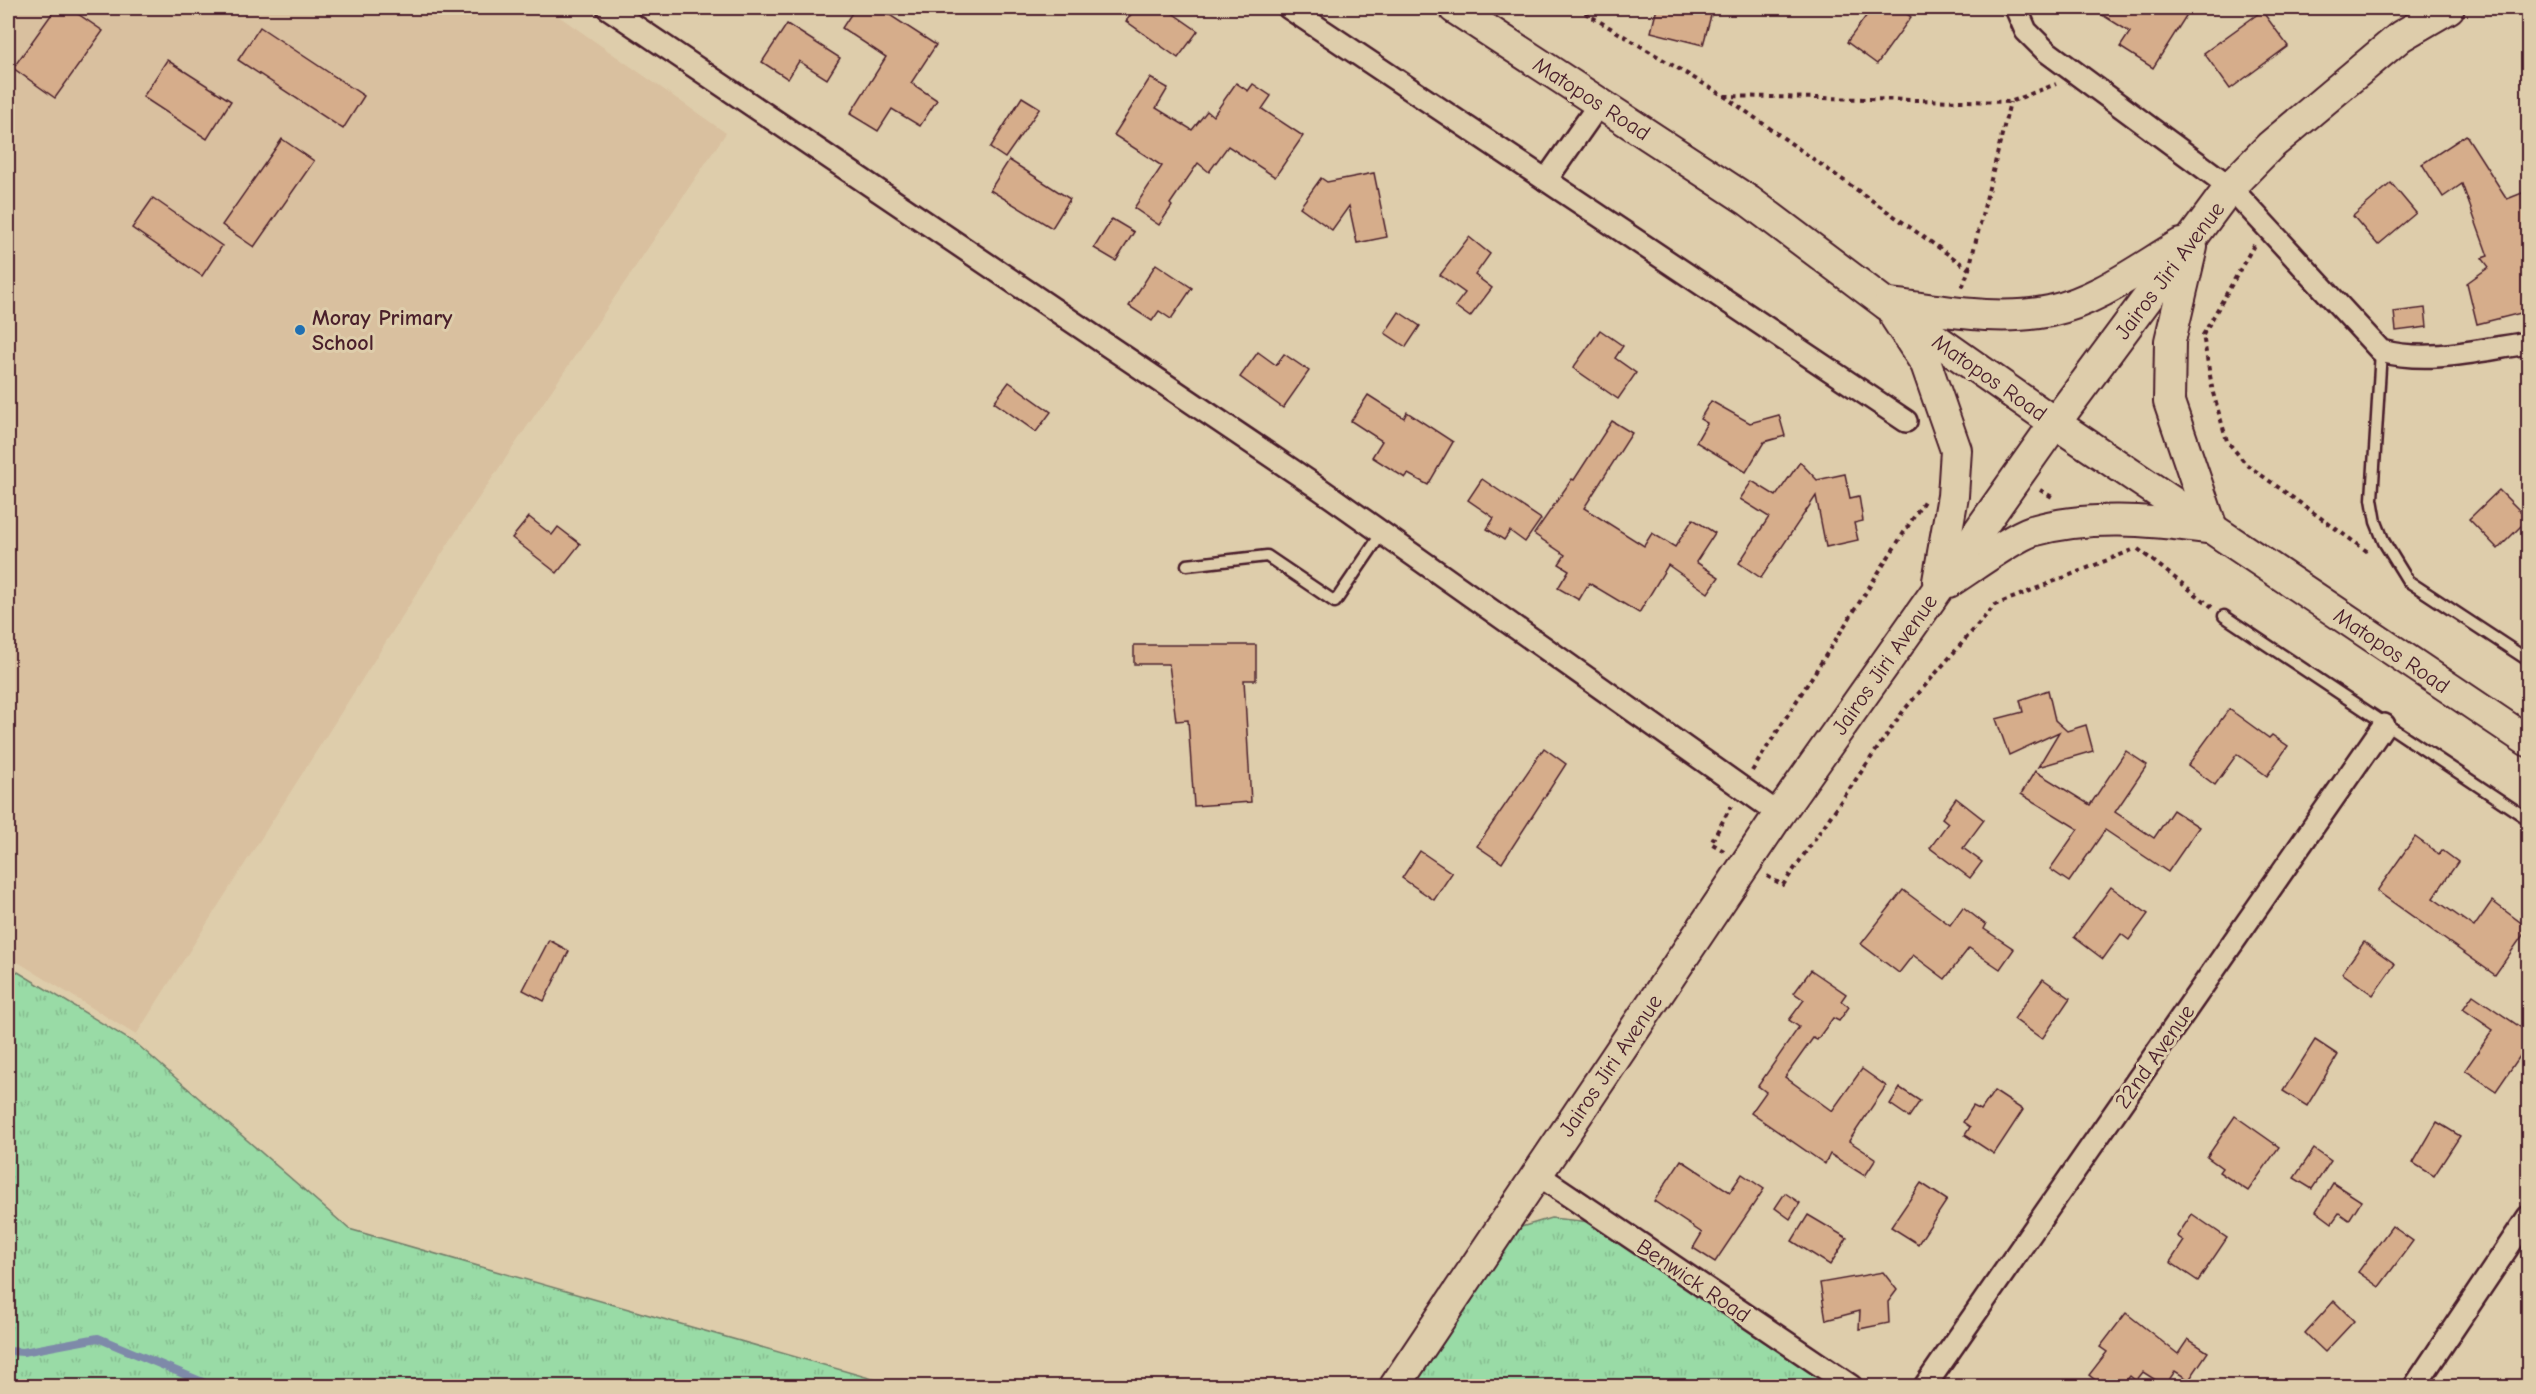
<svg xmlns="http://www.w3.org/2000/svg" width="2536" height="1394" viewBox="0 0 2536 1394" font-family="'Comic Neue',sans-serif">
  <defs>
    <pattern id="grass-tufts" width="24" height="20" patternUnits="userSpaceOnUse" patternTransform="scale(1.5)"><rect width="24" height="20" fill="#99dba6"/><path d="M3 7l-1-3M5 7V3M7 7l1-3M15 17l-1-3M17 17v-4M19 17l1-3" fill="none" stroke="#85bc8f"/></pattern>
  </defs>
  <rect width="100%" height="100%" fill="#decdab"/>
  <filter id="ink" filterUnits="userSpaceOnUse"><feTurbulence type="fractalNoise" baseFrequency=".0167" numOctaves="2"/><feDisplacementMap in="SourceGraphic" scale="12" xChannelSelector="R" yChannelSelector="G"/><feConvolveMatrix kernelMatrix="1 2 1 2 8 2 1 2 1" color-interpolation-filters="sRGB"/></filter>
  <g filter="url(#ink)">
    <!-- built -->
    <path fill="#d9c09f" d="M 8,8 L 547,8 L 726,133 L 459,527 L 136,1035 L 8,956 Z"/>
    <!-- grass -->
    <g fill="url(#grass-tufts)" stroke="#727d68" stroke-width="1.5">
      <path d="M 8,966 L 138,1045 L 349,1229 L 897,1386 L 8,1386 Z"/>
      <path d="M 1551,1218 L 1591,1222 L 1832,1386 L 1411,1386 L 1518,1228 Z"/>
    </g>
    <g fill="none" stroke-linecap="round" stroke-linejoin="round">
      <!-- stream -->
      <path stroke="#7e8aa9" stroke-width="8" d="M 8,1351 L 23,1352 L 98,1338 L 212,1386"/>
    </g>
    <!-- building -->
    <g fill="#d6ad8b" stroke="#4a1f2b" stroke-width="1.5">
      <path d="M 56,8 L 69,8 L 103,31 L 55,98 L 13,68 Z"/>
      <path d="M 855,8 L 879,8 L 936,45 L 911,83 L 937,100 L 920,126 L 892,109 L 878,131 L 850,114 L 886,57 L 842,28 Z"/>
      <path d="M 1136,8 L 1165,8 L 1198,31 L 1178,58 L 1126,21 Z"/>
      <path d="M 1657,8 L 1713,8 L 1703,45 L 1651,32 Z"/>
      <path d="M 1872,8 L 1898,8 L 1911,17 L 1877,64 L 1847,42 Z"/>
      <path d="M 2091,8 L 2191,8 L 2153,68 L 2120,47 L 2130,32 Z"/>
      <path d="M 2262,11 L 2288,46 L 2230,89 L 2204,53 Z"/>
      <path d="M 787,24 L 840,58 L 827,79 L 799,61 L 788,79 L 762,62 Z"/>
      <path d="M 260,27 L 364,96 L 343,129 L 238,60 Z"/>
      <path d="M 167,60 L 231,101 L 207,139 L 143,97 Z"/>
      <path d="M 1150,78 L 1168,88 L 1156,108 L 1192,130 L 1207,111 L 1213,116 L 1236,83 L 1248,91 L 1253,84 L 1271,96 L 1262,109 L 1303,136 L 1275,177 L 1228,146 L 1209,172 L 1198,163 L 1170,204 L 1172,206 L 1159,225 L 1134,208 L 1162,166 L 1114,135 Z"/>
      <path d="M 1022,97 L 1040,108 L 1005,158 L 990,148 Z"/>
      <path d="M 2466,135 L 2507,199 L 2527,191 L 2529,311 L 2477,324 L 2467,283 L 2489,267 L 2482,258 L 2488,256 L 2462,184 L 2443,197 L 2422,164 Z"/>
      <path d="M 282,139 L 314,161 L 254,247 L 222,225 Z"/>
      <path d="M 1009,160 L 1070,199 L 1052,228 L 990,190 Z"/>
      <path d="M 1374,173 L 1387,237 L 1357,243 L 1349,206 L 1332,230 L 1300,207 L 1321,178 L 1327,182 Z"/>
      <path d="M 2391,183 L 2416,213 L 2378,245 L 2353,216 Z"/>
      <path d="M 153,198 L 222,246 L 202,276 L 132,228 Z"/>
      <path d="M 1112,219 L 1134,232 L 1116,261 L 1094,248 Z"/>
      <path d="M 1469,237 L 1490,254 L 1475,275 L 1492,288 L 1470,317 L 1455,306 L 1465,293 L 1440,275 Z"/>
      <path d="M 1156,264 L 1192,288 L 1171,319 L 1159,311 L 1152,321 L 1129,306 Z"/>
      <path d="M 2425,308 L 2427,327 L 2396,331 L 2394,312 Z"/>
      <path d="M 1399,312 L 1420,326 L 1406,347 L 1385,333 Z"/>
      <path d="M 1600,330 L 1623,346 L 1615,358 L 1636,373 L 1618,399 L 1573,368 Z"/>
      <path d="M 1258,352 L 1276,365 L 1284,354 L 1309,371 L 1283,408 L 1240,377 Z"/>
      <path d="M 1009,382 L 1051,412 L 1036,432 L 994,402 Z"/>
      <path d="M 1368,395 L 1404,418 L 1407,412 L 1453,442 L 1428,485 L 1408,474 L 1405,478 L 1372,457 L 1382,441 L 1351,421 Z"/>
      <path d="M 1711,401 L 1750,423 L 1779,415 L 1785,436 L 1764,442 L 1746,472 L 1696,442 L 1707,423 L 1700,419 Z"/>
      <path d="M 1612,421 L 1632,433 L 1584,508 L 1644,546 L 1652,533 L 1675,547 L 1693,519 L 1715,533 L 1696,562 L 1719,577 L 1708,593 L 1668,565 L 1639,613 L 1589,583 L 1579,600 L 1558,588 L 1569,570 L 1559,564 L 1565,555 L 1534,534 L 1572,479 L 1574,480 Z"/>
      <path d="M 1800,462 L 1817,480 L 1845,474 L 1850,498 L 1859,496 L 1863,521 L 1854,523 L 1858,540 L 1826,547 L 1816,496 L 1761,578 L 1739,563 L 1769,517 L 1740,499 L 1752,481 L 1776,496 Z"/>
      <path d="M 1482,479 L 1541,519 L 1525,542 L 1510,531 L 1504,540 L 1487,529 L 1494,518 L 1468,500 Z"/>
      <path d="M 2499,490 L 2528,519 L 2498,549 L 2469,519 Z"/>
      <path d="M 529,517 L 552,535 L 558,527 L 580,544 L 557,573 L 512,538 Z"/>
      <path d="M 1134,645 L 1256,645 L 1256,680 L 1244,680 L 1251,802 L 1194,806 L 1188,720 L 1176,721 L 1169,664 L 1134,664 Z"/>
      <path d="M 2048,690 L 2055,720 L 2067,731 L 2086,725 L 2093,751 L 2038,767 L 2059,732 L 2009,755 L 1996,719 L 2023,712 L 2020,700 Z"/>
      <path d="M 2229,709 L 2269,738 L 2272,735 L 2288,746 L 2267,776 L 2237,754 L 2215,785 L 2188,765 Z"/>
      <path d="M 1544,748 L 1566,764 L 1502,863 L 1477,846 Z"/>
      <path d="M 2126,751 L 2147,765 L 2115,812 L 2154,838 L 2173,810 L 2199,827 L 2168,872 L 2105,830 L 2069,882 L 2050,869 L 2078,829 L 2021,794 L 2035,771 L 2090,805 Z"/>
      <path d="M 1956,798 L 1984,820 L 1963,848 L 1982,862 L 1970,878 L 1930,848 L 1948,823 L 1942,818 Z"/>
      <path d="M 2415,837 L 2439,854 L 2442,850 L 2458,862 L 2433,898 L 2474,927 L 2492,901 L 2528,928 L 2495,975 L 2377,891 Z"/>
      <path d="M 1420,851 L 1452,873 L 1434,900 L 1402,878 Z"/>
      <path d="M 2111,887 L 2148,914 L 2129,940 L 2121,934 L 2103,959 L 2074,937 Z"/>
      <path d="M 1903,890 L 1950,925 L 1963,907 L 1986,925 L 1984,929 L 2014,949 L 2000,969 L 1969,948 L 1945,979 L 1913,955 L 1899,973 L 1861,944 Z"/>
      <path d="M 549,940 L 569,951 L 544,1001 L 523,990 Z"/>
      <path d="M 2364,942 L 2395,964 L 2373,995 L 2342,973 Z"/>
      <path d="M 1811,970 L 1846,994 L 1841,1001 L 1849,1007 L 1839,1021 L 1833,1018 L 1817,1040 L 1813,1038 L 1785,1077 L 1832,1111 L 1862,1069 L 1886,1086 L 1849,1141 L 1876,1159 L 1865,1176 L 1830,1154 L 1825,1164 L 1751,1113 L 1766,1092 L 1758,1086 L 1799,1027 L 1789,1020 L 1804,1000 L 1794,993 Z"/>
      <path d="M 2043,979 L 2070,998 L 2042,1039 L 2014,1019 Z"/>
      <path d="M 2473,995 L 2529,1033 L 2529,1043 L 2496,1091 L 2465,1070 L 2493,1030 L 2463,1009 Z"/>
      <path d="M 2315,1040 L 2338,1055 L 2307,1106 L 2283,1091 Z"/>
      <path d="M 1900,1088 L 1920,1101 L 1909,1117 L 1890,1104 Z"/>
      <path d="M 1994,1091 L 2023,1110 L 1994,1154 L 1965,1135 L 1970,1127 L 1963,1122 L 1973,1106 L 1981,1110 Z"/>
      <path d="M 2235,1116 L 2279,1147 L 2248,1191 L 2219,1172 L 2222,1168 L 2207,1157 Z"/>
      <path d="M 2437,1122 L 2460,1136 L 2434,1176 L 2413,1163 Z"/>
      <path d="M 2314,1149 L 2331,1161 L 2312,1189 L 2294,1178 Z"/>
      <path d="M 1681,1160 L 1730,1192 L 1742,1174 L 1764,1189 L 1715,1262 L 1693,1248 L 1702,1233 L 1654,1201 Z"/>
      <path d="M 1921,1183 L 1947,1200 L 1918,1244 L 1891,1227 Z"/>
      <path d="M 2333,1183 L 2361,1201 L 2349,1220 L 2339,1213 L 2332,1223 L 2316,1211 Z"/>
      <path d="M 1785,1193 L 1800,1203 L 1790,1219 L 1775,1208 Z"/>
      <path d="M 2192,1214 L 2227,1238 L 2198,1281 L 2170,1262 L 2184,1241 L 2177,1236 Z"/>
      <path d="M 1808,1215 L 1847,1238 L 1830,1265 L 1792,1241 Z"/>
      <path d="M 2392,1226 L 2413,1241 L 2379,1287 L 2358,1272 Z"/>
      <path d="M 1883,1272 L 1897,1290 L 1888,1302 L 1889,1323 L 1859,1329 L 1860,1311 L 1826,1320 L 1820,1283 Z"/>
      <path d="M 2334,1301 L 2354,1321 L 2325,1352 L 2305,1333 Z"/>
      <path d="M 2126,1313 L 2178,1354 L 2188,1339 L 2208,1352 L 2189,1380 L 2175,1371 L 2165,1386 L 2143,1372 L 2136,1381 L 2130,1376 L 2122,1386 L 2103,1386 L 2089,1375 L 2107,1352 L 2100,1347 Z"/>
    </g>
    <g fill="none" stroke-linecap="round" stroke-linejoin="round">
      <defs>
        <g id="lane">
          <path d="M 2381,351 L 2372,499 L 2376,522 L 2384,542 L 2408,581 L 2528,660"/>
          <path d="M 1187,565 L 1267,556 L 1335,602 L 1382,533"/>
          <path d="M 2224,616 L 2528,819"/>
        </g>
        <g id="street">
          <path d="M 608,8 L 1320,489 L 1779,814"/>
          <path d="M 1289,8 L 1906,421"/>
          <path d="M 2016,8 L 2026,31 L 2046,51 L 2230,187 L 2381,351 C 2429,364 2480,350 2528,343"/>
          <path d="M 1546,180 L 1600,103"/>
          <path d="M 1537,1174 L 1851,1386"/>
          <path d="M 1925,1386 L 2384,725"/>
          <path d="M 2415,1386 L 2528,1217"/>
        </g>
        <g id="secondary">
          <path d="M 1454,8 L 1749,201 L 1886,304 L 2055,423 L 2528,741"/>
          <path d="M 2192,247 L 2170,341 L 2169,402 L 2212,528"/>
          <path d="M 1889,304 C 1941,310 1998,322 2050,311 C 2097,301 2140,268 2181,244"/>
          <path d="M 1896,318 L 1926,364 L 1956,450 L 1953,496 L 1938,581"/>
          <path d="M 1949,582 C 1968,570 2013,537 2032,531 C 2088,515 2149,520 2206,528"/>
          <path d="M 1395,1386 L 1779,814 L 2055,423 L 2230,187 L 2270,146 L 2401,36 L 2449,8"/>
        </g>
      </defs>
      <!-- lane casing -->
      <use href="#lane" stroke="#4a1f2b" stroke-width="15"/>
      <!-- street casing -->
      <use href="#street" stroke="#4a1f2b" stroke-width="26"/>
      <!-- secondary casing -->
      <use href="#secondary" stroke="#4a1f2b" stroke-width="34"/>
      <!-- path -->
      <g stroke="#4a1f2b" stroke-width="4" stroke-dasharray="4.5 4.5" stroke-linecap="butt">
        <path d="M 1577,8 L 1724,96 L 1969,269 L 1962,288"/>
        <path d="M 1725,96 L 2010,102 L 2056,84"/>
        <path d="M 2254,245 L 2203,335 L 2213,393 L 2227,441 L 2246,464 L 2368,552"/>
        <path d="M 1969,269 L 2010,102"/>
        <path d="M 2040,490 L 2054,498"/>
        <path d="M 2138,549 L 2212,607"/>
        <path d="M 1752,771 L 1924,501"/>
        <path d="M 1724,851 L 1711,843 L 1731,806"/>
        <path d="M 1767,876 L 1783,885 L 1904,710 L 1995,605 L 2135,549"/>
      </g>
      <!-- lane -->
      <use href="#lane" stroke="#decdab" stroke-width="10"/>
      <!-- street -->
      <use href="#street" stroke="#decdab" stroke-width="21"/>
      <!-- secondary -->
      <use href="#secondary" stroke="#decdab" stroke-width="30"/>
    </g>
  </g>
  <!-- markers -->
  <circle fill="#1f6fb2" stroke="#decdab" stroke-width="2" cx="300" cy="330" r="6"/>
  <g text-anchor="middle" stroke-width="6" stroke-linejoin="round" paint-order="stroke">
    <!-- street labels -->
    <g font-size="22" fill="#4a1f2b" stroke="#decdab">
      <text transform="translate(1592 98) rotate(33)" y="8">Matopos Road</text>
      <text transform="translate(2169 270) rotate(-53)" y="8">Jairos Jiri Avenue</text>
      <text transform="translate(1990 377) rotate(35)" y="8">Matopos Road</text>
      <text transform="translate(2392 650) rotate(34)" y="8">Matopos Road</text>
      <text transform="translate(1884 664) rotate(-55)" y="8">Jairos Jiri Avenue</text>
      <text transform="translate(2154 1056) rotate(-55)" y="8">22nd Avenue</text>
      <text transform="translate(1610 1065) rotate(-56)" y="8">Jairos Jiri Avenue</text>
      <text transform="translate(1694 1280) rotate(34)" y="8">Benwick Road</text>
    </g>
    <!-- poi labels -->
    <g font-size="22" font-weight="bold" fill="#4a1f2b" stroke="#decdab" text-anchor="start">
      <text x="312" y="325">Moray Primary<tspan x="312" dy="25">School</tspan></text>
    </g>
  </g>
  <!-- margin -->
  <rect width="2536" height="1394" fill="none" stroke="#decdab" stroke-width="30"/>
  <rect x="15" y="15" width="2506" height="1364" fill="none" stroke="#4a1f2b" stroke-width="2" filter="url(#ink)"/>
</svg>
